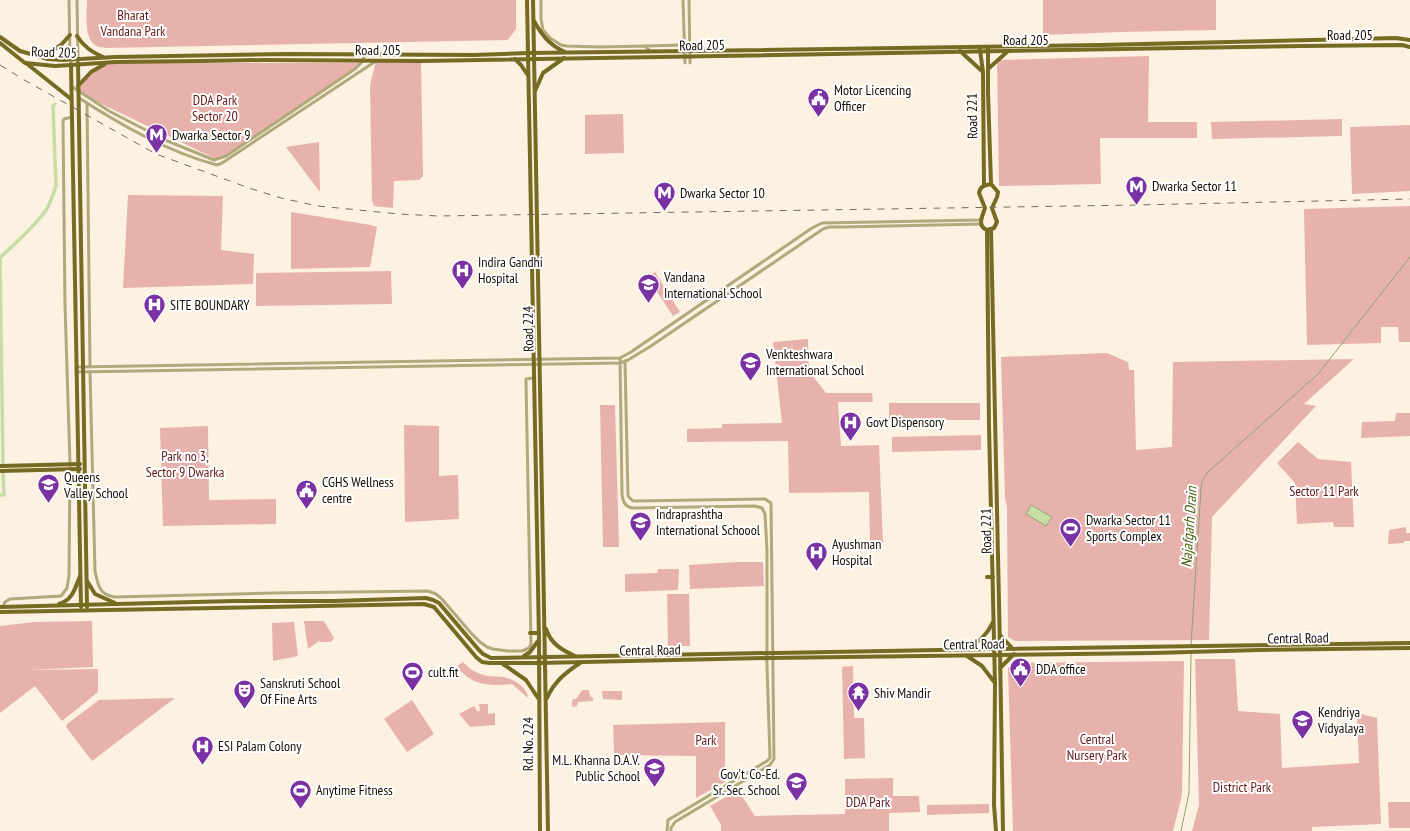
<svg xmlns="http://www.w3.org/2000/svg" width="1410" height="831" viewBox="0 0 1410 831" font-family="'PT Sans Narrow',sans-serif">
  <rect width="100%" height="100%" fill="#fdf1e1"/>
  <!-- green -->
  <g fill="#e8b2ac">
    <path d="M 87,0 L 516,0 L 516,29 L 508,40 L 106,48 C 104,47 99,48 97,46 C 83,40 87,13 87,0 Z"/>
    <path d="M 1043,0 L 1216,0 L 1216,30 L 1122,32 L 1043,35 Z"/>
    <path d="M 1149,56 L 1148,122 L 1197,122 L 1197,138 L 1100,138 L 1101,184 L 999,186 L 997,60 Z"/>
    <path d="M 376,61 L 421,61 L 423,176 L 419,180 L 394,181 L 393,208 L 374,206 L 372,201 L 370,85 Z"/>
    <path d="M 107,63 L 362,63 L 273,124 L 218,160 L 87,97 L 78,91 L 84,80 Z"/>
    <path d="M 623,114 L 624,153 L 585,154 L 585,115 Z"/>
    <path d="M 1342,119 L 1342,136 L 1212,139 L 1211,122 Z"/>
    <path d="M 1410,125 L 1410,191 L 1352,194 L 1350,127 Z"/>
    <path d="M 319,142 L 320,192 L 286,147 Z"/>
    <path d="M 128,195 L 223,196 L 221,250 L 254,254 L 253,284 L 123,288 Z"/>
    <path d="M 1410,206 L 1410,342 L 1399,342 L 1398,327 L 1381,327 L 1381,343 L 1307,345 L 1304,209 Z"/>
    <path d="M 291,212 L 371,225 L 377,227 L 370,267 L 291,269 Z"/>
    <path d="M 391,271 L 392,304 L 256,306 L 256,273 Z"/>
    <path d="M 655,272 L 680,312 L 673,316 L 647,277 Z"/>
    <path d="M 808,339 L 809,371 L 826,393 L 872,393 L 873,402 L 838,402 L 841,446 L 879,445 L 883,543 L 870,544 L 869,492 L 789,493 L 788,441 L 687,442 L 687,429 L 722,428 L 722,424 L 782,423 L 773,342 Z"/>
    <path d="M 1107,353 L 1128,362 L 1129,370 L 1134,370 L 1136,450 L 1172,447 L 1173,362 L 1354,359 L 1304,404 L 1316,406 L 1212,517 L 1209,640 L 1015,641 L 1008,637 L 1007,507 L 1005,498 L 1001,357 Z"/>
    <rect x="889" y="403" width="91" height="17"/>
    <path d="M 600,405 L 615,405 L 619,547 L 603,547 Z"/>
    <path d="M 1396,413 L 1410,413 L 1410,436 L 1361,438 L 1362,422 L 1395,421 Z"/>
    <path d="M 404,425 L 439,426 L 439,476 L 458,475 L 459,519 L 405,522 Z"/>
    <path d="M 208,426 L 209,500 L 276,499 L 276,524 L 163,526 L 160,428 Z"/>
    <path d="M 981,435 L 981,450 L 892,452 L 892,437 Z"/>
    <path d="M 1298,442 L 1318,459 L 1351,462 L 1354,527 L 1334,527 L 1333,522 L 1297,524 L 1295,483 L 1277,463 Z"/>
    <path d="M 1406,527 L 1406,533 L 1410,533 L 1410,541 L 1404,541 L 1404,543 L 1388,544 L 1389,530 Z"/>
    <path d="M 737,562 L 763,562 L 764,586 L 690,589 L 689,565 Z"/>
    <path d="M 658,569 L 679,569 L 678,590 L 626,592 L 625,591 L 625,574 L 657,573 Z"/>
    <path d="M 667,594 L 689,594 L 690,646 L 668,646 Z"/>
    <path d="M 92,621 L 93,667 L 26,670 L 98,669 L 98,692 L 62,721 L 35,686 L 0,713 L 0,626 L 34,622 Z"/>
    <path d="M 304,621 L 324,621 L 334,638 L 331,642 L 320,642 L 319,641 L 308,649 Z"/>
    <path d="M 294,622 L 298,656 L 273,661 L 272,623 Z"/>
    <path d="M 1195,659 L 1235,659 L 1238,711 L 1280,714 L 1282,768 L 1359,763 L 1357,713 L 1377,718 L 1381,824 L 1312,827 L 1312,831 L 1192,831 L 1199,805 Z"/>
    <path d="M 1184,661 L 1182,795 L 1173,831 L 1013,831 L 1008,668 L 1013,663 Z"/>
    <path d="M 463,662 C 467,666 472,671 478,673 C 486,677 495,676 503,677 C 513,678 528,688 528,698 L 512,684 C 496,686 475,686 463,673 C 460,671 458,670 457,666 Z"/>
    <path d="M 853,666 L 854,718 L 864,718 L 865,758 L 844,759 L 842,667 Z"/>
    <path d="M 582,690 L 589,690 L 590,696 L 593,698 L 593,701 L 578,702 L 577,706 L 572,707 L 572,700 L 577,698 Z"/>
    <path d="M 602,691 L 622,691 L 622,700 L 603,699 Z"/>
    <path d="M 175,698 L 92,761 L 66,727 L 67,724 L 99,700 Z"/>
    <path d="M 412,700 L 434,734 L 407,752 L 384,719 Z"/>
    <path d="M 479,704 L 488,704 L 488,714 L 495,713 L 495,725 L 470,727 L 459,714 L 474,706 L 477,711 L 480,711 Z"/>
    <path d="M 725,722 L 725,782 L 696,798 L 696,756 L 614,755 L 613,725 Z"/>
    <path d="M 893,778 L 893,796 L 919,796 L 920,812 L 889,813 L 889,831 L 721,831 L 721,825 L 710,806 L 738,790 L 755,816 L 845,814 L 845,779 Z"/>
    <path d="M 1388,802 L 1410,802 L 1410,828 L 1389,828 Z"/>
    <path d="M 989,804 L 989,813 L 927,815 L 927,805 Z"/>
  </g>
  <!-- water -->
  <path fill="#c7dda6" stroke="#929f76" d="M 1031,505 L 1052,517 L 1046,526 L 1026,514 Z"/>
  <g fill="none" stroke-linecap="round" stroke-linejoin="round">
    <!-- stream -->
    <g stroke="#929f76" stroke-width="1">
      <path d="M 1191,645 L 1201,489 L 1202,482 L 1207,473 L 1318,374 L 1410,257"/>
      <path d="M 1181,831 L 1189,793 L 1191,653"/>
    </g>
    <!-- canal -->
    <g stroke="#c7dda6" stroke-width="3.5">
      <path d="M 0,258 C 15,243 37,225 48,207 C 51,200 54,193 56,186 L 53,106 L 55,104"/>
      <path d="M 0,260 L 3,464"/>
      <path d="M 0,495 L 4,495 L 3,473"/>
    </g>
    <!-- minor -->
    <g stroke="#b0a97c" stroke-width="3">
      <path d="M 69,0 L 70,59"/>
      <path d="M 77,0 L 78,59"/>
      <path d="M 541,0 L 541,19 L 543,30 L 550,38 L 561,45 L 567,46 L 600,47 L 645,46 L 650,51"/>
      <path d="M 683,0 L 685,63"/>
      <path d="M 689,0 L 690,63"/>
      <path d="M 645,46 L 684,45"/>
      <path d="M 71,86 L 109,111 L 165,140 L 214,160 L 226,156 L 355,69 L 363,61 L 364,56"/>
      <path d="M 79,98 C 121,125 168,152 217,165 L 222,163 L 376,61"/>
      <path d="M 87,103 L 90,367"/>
      <path d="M 620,358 L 622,494 C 623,501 624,506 632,508 L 755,506 L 762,508 L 765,514 L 767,550 L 767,666 L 770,758 L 767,761 L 668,820 L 667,831"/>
      <path d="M 625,361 L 628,496 L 633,501 L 765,499 L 771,503 L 774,759 L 770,765 L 675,822 L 671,828 L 671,831"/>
      <path d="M 76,367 L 620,358 L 631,352 L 812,228 L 822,223 L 980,220"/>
      <path d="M 76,372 L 620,363 L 628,360 L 651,346 L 823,229 L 829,227 L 843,227 L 981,224"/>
      <path d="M 90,372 L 95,571 C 98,585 99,595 115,597 L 273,593 L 428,591 L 436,594 L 441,598 L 471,633 L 480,642 L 487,647 L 493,649 L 508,651 L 522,651 L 529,648 L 531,644 L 526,382 L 526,379 L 534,378"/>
      <path d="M 3,607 L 5,602 L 10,599 L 61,596 L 67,588 L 69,576 L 70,464 L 65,305 L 63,122 L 64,119 L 72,117"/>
    </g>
    <!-- major -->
    <g stroke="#766b22" stroke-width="4">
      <path d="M 527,0 L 539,639 L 540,831"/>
      <path d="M 533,0 L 548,831"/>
      <path d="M 534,21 C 542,35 549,45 565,52"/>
      <path d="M 77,36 C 84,47 92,52 103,57"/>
      <path d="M 0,37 L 20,51 L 48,59 L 63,60 L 115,57 L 288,54 L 474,55 L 528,53 L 690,51 L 1100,45 L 1396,38 L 1410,40"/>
      <path d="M 0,43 L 25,63 L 55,66 L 116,62 L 199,61 L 264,60 L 421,61 L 1302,46 L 1402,45 L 1410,47"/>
      <path d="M 988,48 L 988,92 L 991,184"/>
      <path d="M 980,50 L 983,72 L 984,185"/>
      <path d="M 960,51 L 983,72"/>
      <path d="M 43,57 L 61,45 L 70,35"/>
      <path d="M 515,59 L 521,65 L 527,74"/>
      <path d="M 26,63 L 71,99"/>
      <path d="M 78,63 L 87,607"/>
      <path d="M 71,64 L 81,607"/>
      <path d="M 988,69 L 1008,51"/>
      <path d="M 78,86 L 91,72 L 105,64"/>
      <path d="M 535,91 L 543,73 L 564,58"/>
      <path d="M 991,184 L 998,192 L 997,197 L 992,208 L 997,222 L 994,228 L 987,230 C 977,226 982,217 985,208 L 979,193 C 980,186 985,185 991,184 Z"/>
      <path d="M 987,230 L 989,426 L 995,683 L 994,805 L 996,831"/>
      <path d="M 991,230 L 1000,649 L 1003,831"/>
      <path d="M 0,466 L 80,464"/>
      <path d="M 0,471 L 80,469"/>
      <path d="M 987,577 L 993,577"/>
      <path d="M 87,581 L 95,594 L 115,603"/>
      <path d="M 59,604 C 73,600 75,588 80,576"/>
      <path d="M 0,607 L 234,601 L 334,601 L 426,598 L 433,600 L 439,603 L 478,649 L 483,654 L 491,658 L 994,649 L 1410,643"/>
      <path d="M 0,612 L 424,604 L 434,607 L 476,657 L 482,662 L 490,663 L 539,663 L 768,658 L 1153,653 L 1260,650 L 1410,648"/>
      <path d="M 546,629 C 551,644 562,650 575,656"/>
      <path d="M 530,633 L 539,633"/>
      <path d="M 1000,635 L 1013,649"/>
      <path d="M 966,649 C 979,643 987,635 993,622"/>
      <path d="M 524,656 L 530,652 L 538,641"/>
      <path d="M 967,656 L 982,666 L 995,683"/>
      <path d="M 503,664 L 526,680 L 538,698"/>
      <path d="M 1000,668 L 1014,654"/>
      <path d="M 547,698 C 554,682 565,673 580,663"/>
    </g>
    <!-- rail -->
    <path stroke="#736a5e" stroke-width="1" stroke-dasharray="7 7" stroke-linecap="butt" d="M 0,65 L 26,81 L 156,154 L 249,188 L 281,198 L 318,206 L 399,214 L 438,216 L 1137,205 L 1410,199"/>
  </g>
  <!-- icons -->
  <defs>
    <symbol id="civic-pin" viewBox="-11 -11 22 30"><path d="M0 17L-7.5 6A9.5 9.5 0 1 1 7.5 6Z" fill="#7931a3" stroke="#fff"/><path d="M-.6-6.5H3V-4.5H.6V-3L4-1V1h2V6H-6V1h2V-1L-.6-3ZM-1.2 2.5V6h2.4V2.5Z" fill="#fff"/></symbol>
    <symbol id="metro-pin" viewBox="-11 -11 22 30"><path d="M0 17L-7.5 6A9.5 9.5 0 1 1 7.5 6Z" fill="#7931a3" stroke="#fff"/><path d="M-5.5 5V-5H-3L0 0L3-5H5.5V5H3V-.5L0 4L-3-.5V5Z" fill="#fff"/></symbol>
    <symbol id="hospital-pin" viewBox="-11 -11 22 30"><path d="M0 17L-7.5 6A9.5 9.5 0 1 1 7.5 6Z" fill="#7931a3" stroke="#fff"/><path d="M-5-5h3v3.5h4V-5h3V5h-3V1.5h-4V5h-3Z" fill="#fff"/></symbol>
    <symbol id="school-pin" viewBox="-11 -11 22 30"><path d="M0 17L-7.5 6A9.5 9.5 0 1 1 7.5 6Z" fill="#7931a3" stroke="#fff"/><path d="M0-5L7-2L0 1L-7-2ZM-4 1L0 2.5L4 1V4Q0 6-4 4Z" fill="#fff"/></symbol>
    <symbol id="stadium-pin" viewBox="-11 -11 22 30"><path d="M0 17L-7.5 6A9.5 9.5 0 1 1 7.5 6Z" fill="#7931a3" stroke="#fff"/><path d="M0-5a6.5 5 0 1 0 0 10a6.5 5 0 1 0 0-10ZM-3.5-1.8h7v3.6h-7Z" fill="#fff"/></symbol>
    <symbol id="theatre-pin" viewBox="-11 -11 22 30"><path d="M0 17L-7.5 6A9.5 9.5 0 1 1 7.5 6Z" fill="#7931a3" stroke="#fff"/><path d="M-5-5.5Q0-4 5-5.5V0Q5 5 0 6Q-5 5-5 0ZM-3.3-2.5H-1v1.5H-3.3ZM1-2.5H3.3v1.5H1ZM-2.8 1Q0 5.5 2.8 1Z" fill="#fff"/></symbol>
    <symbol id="temple-pin" viewBox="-11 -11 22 30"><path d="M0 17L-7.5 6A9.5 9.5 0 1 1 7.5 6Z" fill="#7931a3" stroke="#fff"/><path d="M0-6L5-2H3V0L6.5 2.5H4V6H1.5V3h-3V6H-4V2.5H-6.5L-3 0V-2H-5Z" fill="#fff"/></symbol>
  </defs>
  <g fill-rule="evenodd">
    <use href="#civic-pin" x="806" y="86" width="25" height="34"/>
    <use href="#metro-pin" x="144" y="122" width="25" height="34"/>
    <use href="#metro-pin" x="1124" y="174" width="25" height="34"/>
    <use href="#metro-pin" x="652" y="180" width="25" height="34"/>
    <use href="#hospital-pin" x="450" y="258" width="25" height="34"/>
    <use href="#school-pin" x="636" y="272" width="25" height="34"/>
    <use href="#hospital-pin" x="142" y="292" width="25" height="34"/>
    <use href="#school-pin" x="738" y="350" width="25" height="34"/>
    <use href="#hospital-pin" x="838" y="410" width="25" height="34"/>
    <use href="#school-pin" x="36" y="472" width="25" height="34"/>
    <use href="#civic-pin" x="294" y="478" width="25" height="34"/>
    <use href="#school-pin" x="628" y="510" width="25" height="34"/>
    <use href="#stadium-pin" x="1058" y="516" width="25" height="34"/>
    <use href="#hospital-pin" x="804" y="540" width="25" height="34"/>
    <use href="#civic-pin" x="1008" y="656" width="25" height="34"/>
    <use href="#stadium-pin" x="400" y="660" width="25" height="34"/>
    <use href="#theatre-pin" x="232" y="678" width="25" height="34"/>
    <use href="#temple-pin" x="846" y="680" width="25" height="34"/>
    <use href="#school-pin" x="1290" y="708" width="25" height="34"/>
    <use href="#hospital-pin" x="190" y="734" width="25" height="34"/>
    <use href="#school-pin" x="642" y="756" width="25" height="34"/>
    <use href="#school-pin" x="784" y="770" width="25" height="34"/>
    <use href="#stadium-pin" x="288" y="778" width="25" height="34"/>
  </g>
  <g text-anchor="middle" stroke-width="4" stroke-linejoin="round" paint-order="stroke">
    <!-- park labels -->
    <g font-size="14" fill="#641a19" stroke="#fff">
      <text x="133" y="20">Bharat<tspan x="133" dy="16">Vandana Park</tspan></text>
      <text x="215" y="105">DDA Park<tspan x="215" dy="16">Sector 20</tspan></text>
      <text x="185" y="461">Park no 3,<tspan x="185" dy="16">Sector 9 Dwarka</tspan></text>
      <text x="1324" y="496">Sector 11 Park</text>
      <text x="1097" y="744">Central<tspan x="1097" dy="16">Nursery Park</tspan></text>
      <text x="706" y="745">Park</text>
      <text x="1242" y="792">District Park</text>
      <text x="868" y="807">DDA Park</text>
    </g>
    <!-- street labels -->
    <g font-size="14" fill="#150e05" stroke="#fff">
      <text x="1350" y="40">Road 205</text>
      <text x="1026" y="45">Road 205</text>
      <text transform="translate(702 45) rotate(-1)" y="5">Road 205</text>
      <text x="378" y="55">Road 205</text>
      <text transform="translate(54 52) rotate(2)" y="5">Road 205</text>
      <text transform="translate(972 116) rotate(-91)" y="5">Road 221</text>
      <text transform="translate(528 329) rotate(-91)" y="5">Road 224</text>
      <text transform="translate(986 531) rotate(-91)" y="5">Road 221</text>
      <text transform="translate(1298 638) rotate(-1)" y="5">Central Road</text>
      <text transform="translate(974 644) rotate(-1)" y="5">Central Road</text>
      <text transform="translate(650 650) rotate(-1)" y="5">Central Road</text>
      <text transform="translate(528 744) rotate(-90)" y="5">Rd. No. 224</text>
    </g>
    <!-- poi labels -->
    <g font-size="14" fill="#150e05" stroke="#fff" text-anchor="start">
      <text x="834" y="95">Motor Licencing<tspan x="834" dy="16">Officer</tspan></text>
      <text x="172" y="140">Dwarka Sector 9</text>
      <text x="1152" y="191">Dwarka Sector 11</text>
      <text x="680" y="198">Dwarka Sector 10</text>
      <text x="478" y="267">Indira Gandhi<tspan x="478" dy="16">Hospital</tspan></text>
      <text x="664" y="282">Vandana<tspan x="664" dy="16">International School</tspan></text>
      <text x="170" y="310">SITE BOUNDARY</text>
      <text x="766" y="359">Venkteshwara<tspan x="766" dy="16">International School</tspan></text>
      <text x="866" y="427">Govt Dispensory</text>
      <text x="64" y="482">Queens<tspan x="64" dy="16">Valley School</tspan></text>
      <text x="322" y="487">CGHS Wellness<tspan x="322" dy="16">centre</tspan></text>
      <text x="656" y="519">Indraprashtha<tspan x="656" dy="16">International Schoool</tspan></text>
      <text x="1086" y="525">Dwarka Sector 11<tspan x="1086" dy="16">Sports Complex</tspan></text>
      <text x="832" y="549">Ayushman<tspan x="832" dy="16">Hospital</tspan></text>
      <text x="1036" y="674">DDA office</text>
      <text x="428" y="677">cult.fit</text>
      <text x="260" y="688">Sanskruti School<tspan x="260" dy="16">Of Fine Arts</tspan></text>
      <text x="874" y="698">Shiv Mandir</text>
      <text x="1318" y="717">Kendriya<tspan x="1318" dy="16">Vidyalaya</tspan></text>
      <text x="218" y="751">ESI Palam Colony</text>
      <text x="640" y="765" text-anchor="end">M.L. Khanna D.A.V.<tspan x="640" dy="16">Public School</tspan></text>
      <text x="780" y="779" text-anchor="end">Gov't. Co-Ed.<tspan x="780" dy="16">Sr. Sec. School</tspan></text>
      <text x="316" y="795">Anytime Fitness</text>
    </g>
    <!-- water labels -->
    <g font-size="15" font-style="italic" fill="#496110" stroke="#fff">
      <text transform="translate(1189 527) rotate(-86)" y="5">Najafgarh Drain</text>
    </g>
  </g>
</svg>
